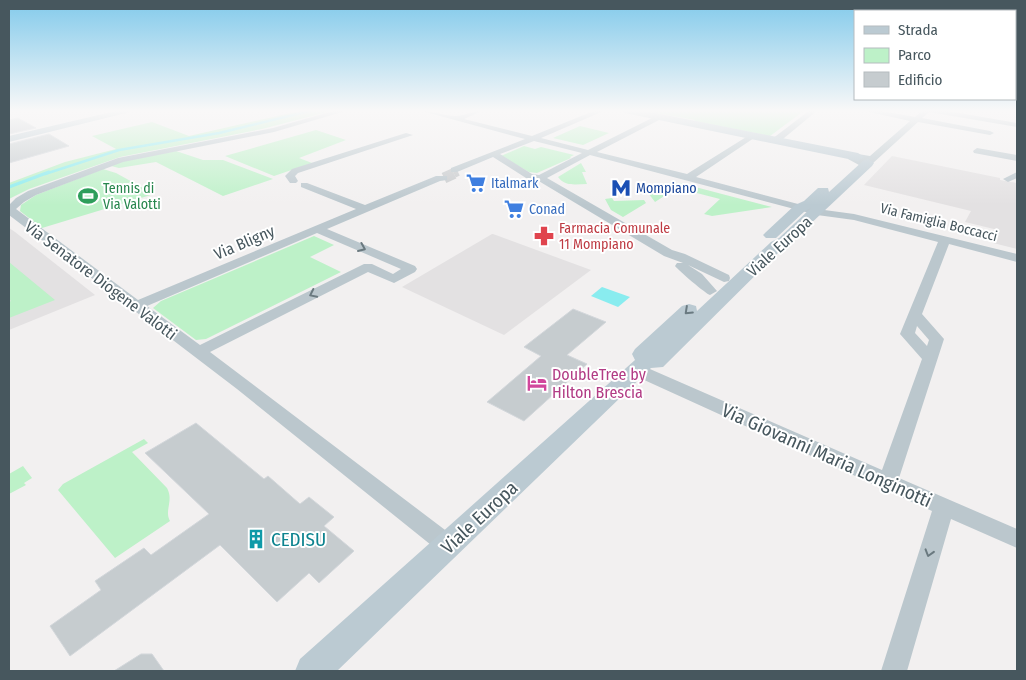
<svg xmlns="http://www.w3.org/2000/svg" width="1026" height="680" viewBox="0 0 1026 680" font-family="'Fira Sans Condensed',sans-serif">
  <rect width="100%" height="100%" fill="#f2f0f0"/>
  <!-- education -->
  <g fill="#e3e1e2">
    <path d="M 892,156 L 1000,178 L 1000,180 L 1017,183 L 1017,249 L 993,243 L 998,230 L 965,222 L 971,211 L 864,185 Z"/>
    <path d="M 9,228 L 15,232 L 95,295 L 9,330 Z"/>
    <path d="M 492,234 L 493,234 L 591,270 L 504,335 L 402,287 Z"/>
  </g>
  <!-- green -->
  <g fill="#bdf1c8">
    <path d="M 304,110 L 335,110 L 262,129 L 120,157 L 29,189 L 9,199 L 9,183 L 65,162 L 116,149 L 92,136 L 152,122 L 189,136 Z"/>
    <path d="M 639,110 L 805,110 L 770,136 L 694,121 L 695,120 Z"/>
    <path d="M 580,126 L 609,133 L 583,145 L 553,138 Z"/>
    <path d="M 316,130 L 346,140 L 299,158 L 312,163 L 274,176 L 225,156 Z"/>
    <path d="M 524,146 L 535,149 L 541,147 L 574,155 L 570,157 L 571,158 L 537,173 L 529,172 L 501,156 Z"/>
    <path d="M 176,151 L 203,160 L 223,160 L 273,179 L 223,196 L 156,162 L 119,168 L 111,166 L 124,161 Z"/>
    <path d="M 581,163 L 586,172 L 582,172 L 587,184 C 576,184 565,187 558,177 Z"/>
    <path d="M 103,169 L 116,173 L 154,194 L 42,228 L 20,211 L 21,205 L 36,195 Z"/>
    <path d="M 680,183 L 772,207 L 712,216 L 704,214 L 720,199 L 681,189 L 675,189 L 655,202 L 642,185 Z"/>
    <path d="M 612,198 L 614,201 L 644,200 L 646,203 L 623,217 L 611,210 L 605,199 Z"/>
    <path d="M 314,236 L 334,245 L 310,257 L 341,272 L 206,339 L 196,340 L 153,308 L 161,301 Z"/>
    <path d="M 9,262 L 55,300 L 9,318 L 9,302 L 11,301 L 9,299 Z"/>
    <path d="M 144,439 L 148,443 L 132,452 L 167,488 C 174,501 164,510 170,521 L 115,558 L 58,490 L 63,484 Z"/>
    <path d="M 23,466 L 32,478 L 24,483 L 26,485 L 9,494 L 9,474 Z"/>
  </g>
  <!-- water -->
  <path fill="#89ecef" d="M 602,287 L 630,297 L 618,307 L 591,296 Z"/>
  <g fill="none" stroke-linecap="round" stroke-linejoin="round">
    <!-- stream-far1 -->
    <path stroke="#89ecef" stroke-width="2.5" d="M 45,174 L 119,150 L 219,133 L 313,110"/>
    <!-- stream -->
    <path stroke="#89ecef" stroke-width="3" d="M 9,187 L 49,172"/>
  </g>
  <!-- building -->
  <g fill="#c6cccf" stroke="#d3d7db">
    <path d="M 18,118 L 36,128 L 9,134 L 9,120 Z"/>
    <path d="M 49,134 L 69,146 L 9,163 L 9,144 Z"/>
    <path d="M 573,309 L 606,322 L 567,355 L 587,364 L 524,421 L 487,402 L 541,356 L 524,347 Z"/>
    <path d="M 196,423 L 264,479 L 268,476 L 300,504 L 309,497 L 334,517 L 324,526 L 354,551 L 319,583 L 309,573 L 277,602 L 220,545 L 70,656 L 50,626 L 101,590 L 95,581 L 144,548 L 151,555 L 209,514 L 145,453 Z"/>
    <path d="M 141,654 L 152,654 L 164,671 L 114,671 Z"/>
  </g>
  <g fill="none" stroke-linecap="round" stroke-linejoin="round">
    <!-- street-tunnel-far1 -->
    <path stroke="#c7cacc" stroke-width="8" stroke-dasharray="8 4.5" stroke-linecap="butt" d="M 454,174 L 458,172"/>
    <!-- street-tunnel -->
    <path stroke="#c7cacc" stroke-width="11" stroke-dasharray="11 5" stroke-linecap="butt" d="M 444,178 L 457,172"/>
    <!-- street -->
    <g fill="#bbc7cd" fill-rule="evenodd">
      <path d="M 337,110 L 349,110 L 274,132 L 123,162 L 36,195 L 24,202 L 16,209 L 138,300 L 356,209 L 301,187 L 301,183 L 307,183 L 365,205 L 436,176 L 447,176 L 447,180 L 440,181 L 327,229 L 415,266 L 417,269 L 415,272 L 394,283 L 368,272 L 210,352 L 457,539 L 460,546 L 457,553 L 449,556 L 441,553 L 237,389 L 9,215 L 9,205 L 16,198 L 28,191 L 118,158 L 273,128 ZM 317,233 L 401,269 L 393,274 L 372,264 L 364,264 L 200,345 L 147,306 Z"/>
      <path d="M 418,110 C 429,110 449,117 457,116 C 467,115 474,110 484,110 L 464,119 L 532,136 L 596,110 L 606,110 L 541,138 L 588,150 L 658,115 L 662,117 L 661,119 L 597,152 L 687,174 L 751,134 L 755,136 L 754,138 L 696,177 L 817,209 L 854,214 L 1017,254 L 1017,262 L 949,244 L 922,314 L 944,339 L 899,478 L 1017,529 L 1017,548 L 951,519 L 907,671 L 881,671 L 932,511 L 631,374 L 629,370 L 631,366 L 637,365 L 643,366 L 882,470 L 922,359 L 900,334 L 938,242 L 854,220 L 817,215 L 590,155 L 547,178 L 672,250 L 685,254 L 729,275 L 730,278 L 729,281 L 724,282 L 688,265 L 702,274 L 717,291 L 710,295 C 706,294 678,270 675,266 L 677,263 L 683,263 L 664,256 L 537,180 L 526,178 L 493,157 L 457,172 L 451,172 L 451,168 L 525,139 ZM 534,141 L 582,153 L 539,175 L 532,174 L 500,154 ZM 917,326 L 929,340 L 927,346 L 915,333 Z"/>
      <path d="M 810,110 L 818,110 L 778,143 L 772,143 L 772,139 Z"/>
      <path d="M 860,110 L 876,110 L 915,117 L 923,110 L 942,110 L 1017,123 L 1017,127 L 929,112 L 922,118 L 990,131 L 994,133 L 990,135 L 918,122 L 872,164 L 859,165 L 848,159 L 858,154 L 870,156 L 910,121 Z"/>
      <path d="M 406,133 L 413,135 L 298,173 L 295,176 L 298,181 L 296,183 L 290,183 L 285,176 L 292,169 Z"/>
      <path d="M 977,148 L 1017,155 L 1017,161 L 974,153 L 973,151 Z"/>
      <path d="M 1017,172 L 1017,178 L 1008,182 L 1003,179 Z"/>
    </g>
    <!-- secondary -->
    <g fill="#bbcad2" fill-rule="evenodd">
      <path d="M 120,110 L 138,110 L 9,142 L 9,136 Z"/>
      <path d="M 620,110 L 640,110 L 858,153 L 864,157 L 858,161 L 625,113 Z"/>
      <path d="M 868,159 L 874,163 L 872,166 L 789,244 L 783,248 L 663,367 L 651,368 L 337,671 L 295,671 L 300,659 L 635,360 L 632,354 L 635,349 L 682,306 L 689,304 L 696,306 L 697,311 L 771,242 L 779,238 L 811,208 L 805,211 L 776,238 L 766,238 L 763,235 L 766,232 L 795,205 L 804,201 L 818,188 L 828,188 L 829,192 L 864,160 Z"/>
    </g>
  </g>
  <!-- one-way arrows -->
  <defs><path id="oneway-chevron" d="M-2-3.5L2.5 0L-2 3.5" fill="none" stroke-width="1.6" stroke-linecap="round" stroke-linejoin="round" transform="scale(1.25)"/></defs>
  <g stroke="#6a797f">
    <use href="#oneway-chevron" transform="translate(362 248) rotate(23)"/>
    <use href="#oneway-chevron" transform="translate(313 294) rotate(154)"/>
    <use href="#oneway-chevron" transform="translate(929 553) rotate(107)"/>
  </g>
  <use stroke="#6a7a81" href="#oneway-chevron" transform="translate(688 311) rotate(137)"/>
  <!-- sky -->
  <linearGradient id="sky" x2="0" y2="1"><stop stop-color="#82caeb"/><stop offset="0.54" stop-color="#f9f8f8"/><stop offset="1" stop-color="#f9f8f8" stop-opacity="0"/></linearGradient>
  <rect width="1026" height="205" fill="url(#sky)"/>
  <!-- icons -->
  <defs>
    <symbol id="supermarket-bare" viewBox="-9 -9 18 18"><path d="M-6-5.5h2.5l.6 2H6L4.5 2H-2.5L-4.4-4H-6ZM-1.5 3.2a1.3 1.3 0 1 0 .1 0ZM3 3.2a1.3 1.3 0 1 0 .1 0Z" fill="#3f7fe0" stroke="#fff" stroke-width="2.5" paint-order="stroke"/></symbol>
    <symbol id="metro-bare" viewBox="-9 -9 18 18"><path d="M-5.5 5V-5H-3L0 0L3-5H5.5V5H3V-.5L0 4L-3-.5V5Z" fill="#1a4fb4" stroke="#fff" stroke-width="2.5" paint-order="stroke"/></symbol>
    <symbol id="stadium-bare" viewBox="-9 -9 18 18"><path d="M0-5a6.5 5 0 1 0 0 10a6.5 5 0 1 0 0-10ZM-3.5-1.8h7v3.6h-7Z" fill="#2e9e5b" stroke="#fff" stroke-width="2.5" paint-order="stroke"/></symbol>
    <symbol id="pharmacy-bare" viewBox="-9 -9 18 18"><path d="M-2-6h4v4h4v4h-4v4h-4v-4h-4v-4h4Z" fill="#e0444e" stroke="#fff" stroke-width="2.5" paint-order="stroke"/></symbol>
    <symbol id="hotel-bare" viewBox="-9 -9 18 18"><path d="M-6-4.5h1.5V1H6V5H4.5V3h-9V5H-6ZM-4 0a1.8 1.8 0 1 1 3.6 0ZM.5 0V-2.5h3Q6-2.5 6 0Z" fill="#d1479c" stroke="#fff" stroke-width="2.5" paint-order="stroke"/></symbol>
    <symbol id="building-bare" viewBox="-9 -9 18 18"><path d="M-4-6H4V6H1V3H-1V6H-4ZM-2.5-4.3h1.7v1.8h-1.7ZM.8-4.3h1.7v1.8H.8ZM-2.5-1h1.7V.8h-1.7ZM.8-1h1.7V.8H.8Z" fill="#0f9aa8" stroke="#fff" stroke-width="2.5" paint-order="stroke"/></symbol>
  </defs>
  <g fill-rule="evenodd">
    <use href="#supermarket-bare" x="462" y="169" width="28" height="28"/>
    <use href="#metro-bare" x="607" y="174" width="28" height="28"/>
    <use href="#stadium-bare" x="74" y="182" width="28" height="28"/>
    <use href="#supermarket-bare" x="500" y="195" width="28" height="28"/>
    <use href="#pharmacy-bare" x="530" y="222" width="28" height="28"/>
    <use href="#hotel-bare" x="523" y="369" width="28" height="28"/>
    <use href="#building-bare" x="242" y="525" width="28" height="28"/>
  </g>
  <g text-anchor="middle" stroke-width="4" stroke-linejoin="round" paint-order="stroke">
    <!-- far-shop labels -->
    <g font-size="14" fill="#366cbe" stroke="#fff" text-anchor="start">
      <text x="491" y="188">Italmark</text>
      <text x="529" y="214">Conad</text>
    </g>
    <!-- far-leisure labels -->
    <g font-size="14" fill="#27864d" stroke="#fff" text-anchor="start">
      <text x="103" y="193">Tennis di<tspan x="103" dy="16">Via Valotti</tspan></text>
    </g>
    <!-- far-transit labels -->
    <g font-size="14" fill="#164399" stroke="#fff" text-anchor="start">
      <text x="636" y="193">Mompiano</text>
    </g>
    <!-- far-street labels -->
    <g font-size="14" fill="#47575e" stroke="#fff">
      <text transform="translate(939 222) rotate(14)" y="5">Via Famiglia Boccacci</text>
    </g>
    <!-- far-health labels -->
    <g font-size="14" fill="#be3a42" stroke="#fff" text-anchor="start">
      <text x="559" y="233">Farmacia Comunale<tspan x="559" dy="16">11 Mompiano</tspan></text>
    </g>
    <!-- street labels -->
    <g font-size="16" fill="#47575e" stroke="#fff">
      <text transform="translate(244 242) rotate(-23)" y="6">Via Bligny</text>
      <text transform="translate(779 246) rotate(-42)" y="6">Viale Europa</text>
      <text transform="translate(101 280) rotate(37)" y="6">Via Senatore Diogene Valotti</text>
    </g>
    <!-- hotel labels -->
    <g font-size="16" fill="#b23c85" stroke="#fff" text-anchor="start">
      <text x="552" y="380">DoubleTree by<tspan x="552" dy="18">Hilton Brescia</tspan></text>
    </g>
    <!-- near-street labels -->
    <g font-size="19" fill="#47575e" stroke="#fff">
      <text transform="translate(827 455) rotate(24)" y="7">Via Giovanni Maria Longinotti</text>
      <text transform="translate(479 517) rotate(-43)" y="7">Viale Europa</text>
    </g>
    <!-- near-culture labels -->
    <g font-size="19" fill="#0d838f" stroke="#fff" text-anchor="start">
      <text x="271" y="546">CEDISU</text>
    </g>
  </g>
  <!-- border -->
  <rect width="1026" height="680" fill="none" stroke="#47575e" stroke-width="20"/>
  <!-- legend -->
  <rect x="854" y="10" width="162" height="90" fill="#ffffff" stroke="#b5bcbf"/>
  <rect x="864" y="26" width="25" height="8" fill="#bbcad2" stroke="#b5bcbf"/>
  <text x="898" y="35" font-size="15" fill="#47575e">Strada</text>
  <rect x="864" y="48" width="25" height="15" fill="#bdf1c8" stroke="#b5bcbf"/>
  <text x="898" y="60" font-size="15" fill="#47575e">Parco</text>
  <rect x="864" y="72" width="25" height="15" fill="#c6cccf" stroke="#b5bcbf"/>
  <text x="898" y="85" font-size="15" fill="#47575e">Edificio</text>
</svg>
